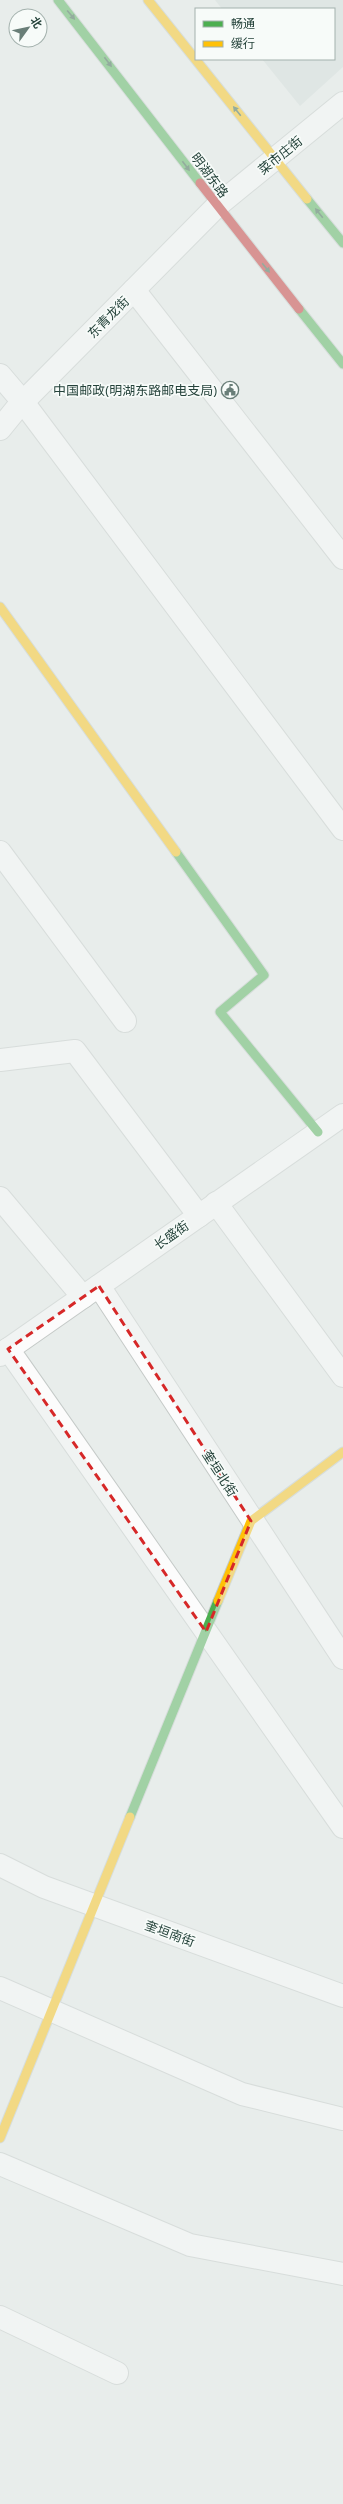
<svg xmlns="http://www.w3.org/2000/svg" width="343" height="2504" viewBox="0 0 343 2504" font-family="'Open Sans','Noto Sans SC',sans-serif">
  <rect width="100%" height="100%" fill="#e8edeb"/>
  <!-- built -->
  <path fill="#d6dedb" d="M 215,0 L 343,0 L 343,67 L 300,106 L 262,59 L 334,59 L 334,9 L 222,9 Z"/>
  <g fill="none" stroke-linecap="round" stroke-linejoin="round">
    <defs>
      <g id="street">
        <path d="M 134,290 L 343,558"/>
        <path d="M 0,375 L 23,402 L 343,829"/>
        <path d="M 0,429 L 17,408 L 217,206 L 343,103"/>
        <path d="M 0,852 L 125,1021"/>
        <path d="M 0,1060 L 75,1051 L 199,1216"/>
        <path d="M 0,1198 L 83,1297"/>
        <path d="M 216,1203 L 343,1376"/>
        <path d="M 99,1286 L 343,1658"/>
        <path d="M 8,1349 L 343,1827"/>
        <path d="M 0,1355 L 343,1115"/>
        <path d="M 0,1865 L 44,1887 L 343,1996"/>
        <path d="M 0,1988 L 242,2094 L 343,2119"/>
        <path d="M 0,2164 L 190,2245 L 343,2274"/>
        <path d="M 0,2317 L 117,2373"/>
      </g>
      <g id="fast">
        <path d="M 58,0 L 200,183"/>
        <path d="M 307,199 L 343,243"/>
        <path d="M 299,309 L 343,364"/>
        <path d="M 176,852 L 264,975 L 220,1012 L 318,1132"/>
        <path d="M 130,1817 L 218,1601"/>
      </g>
      <g id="slow">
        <path d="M 148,0 L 307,199"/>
        <path d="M 0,607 L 176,852"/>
        <path d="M 218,1601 L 251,1521 L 343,1452"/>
        <path d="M 0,2138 L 130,1817"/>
      </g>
      <path id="jam" d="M 200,183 L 299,309"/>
    </defs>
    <!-- street casing -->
    <use href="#street" stroke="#c5cac8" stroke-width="24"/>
    <!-- fast casing -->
    <use href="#fast" stroke="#c3cbc8" stroke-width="11"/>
    <!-- slow casing -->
    <use href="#slow" stroke="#c3cbc8" stroke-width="11"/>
    <!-- jam casing -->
    <use href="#jam" stroke="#c3cbc8" stroke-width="11"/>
    <!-- street -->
    <use href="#street" stroke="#fcfcfc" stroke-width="22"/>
    <!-- fast -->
    <use href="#fast" stroke="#4caf50" stroke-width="9"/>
    <!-- slow -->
    <use href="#slow" stroke="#ffc107" stroke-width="9"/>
    <!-- jam -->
    <use href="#jam" stroke="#c62828" stroke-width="9"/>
  </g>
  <!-- one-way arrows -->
  <defs><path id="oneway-solid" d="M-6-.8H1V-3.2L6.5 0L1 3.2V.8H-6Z"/></defs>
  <g fill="#2e5d40">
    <use href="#oneway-solid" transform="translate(71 15) rotate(50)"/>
    <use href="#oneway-solid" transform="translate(108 62) rotate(53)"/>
    <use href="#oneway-solid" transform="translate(237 111) rotate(-129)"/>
    <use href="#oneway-solid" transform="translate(186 166) rotate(53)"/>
    <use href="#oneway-solid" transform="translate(319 213) rotate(-129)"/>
    <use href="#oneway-solid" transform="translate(266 268) rotate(51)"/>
  </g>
  <!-- marked area -->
  <path d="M0 0H343V2504H0ZM 99,1286 L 251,1521 L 206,1632 L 8,1349 Z" fill="#e8edeb" fill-opacity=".55" fill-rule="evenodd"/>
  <path fill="none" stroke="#d62828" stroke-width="3" stroke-dasharray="8 5" stroke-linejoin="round" d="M 99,1286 L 251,1521 L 206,1632 L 8,1349 Z"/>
  <!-- icons -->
  <defs>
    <symbol id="civic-ring" viewBox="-11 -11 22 22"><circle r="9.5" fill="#f7fbf9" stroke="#697e78" stroke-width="1.5"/><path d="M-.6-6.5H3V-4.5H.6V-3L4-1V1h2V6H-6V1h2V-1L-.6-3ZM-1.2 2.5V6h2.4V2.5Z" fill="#697e78"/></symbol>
  </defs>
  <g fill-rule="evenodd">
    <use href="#civic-ring" x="220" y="380" width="20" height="20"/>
  </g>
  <g text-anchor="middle" stroke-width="3.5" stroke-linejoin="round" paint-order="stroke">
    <!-- street labels -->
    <g font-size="13" fill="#24423a" stroke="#f7fbf9">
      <text transform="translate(280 155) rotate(-39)" y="5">菜市庄街</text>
      <text transform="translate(210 175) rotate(53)" y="5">明湖东路</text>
      <text transform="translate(108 317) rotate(-45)" y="5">东青龙街</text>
      <text transform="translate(171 1235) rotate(-35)" y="5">长盛街</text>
      <text transform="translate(220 1473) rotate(57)" y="5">奎垣北街</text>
      <text transform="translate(170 1933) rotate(20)" y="5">奎垣南街</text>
    </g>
    <!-- poi labels -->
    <g font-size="13" fill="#24423a" stroke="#f7fbf9" text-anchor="end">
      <text x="217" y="395">中国邮政(明湖东路邮电支局)</text>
    </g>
  </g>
  <!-- legend -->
  <rect x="195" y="8" width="140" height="52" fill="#f7fbf9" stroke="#a3b1ad"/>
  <rect x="203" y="21" width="20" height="6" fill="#4caf50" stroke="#a3b1ad"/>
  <text x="231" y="28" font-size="12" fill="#24423a">畅通</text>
  <rect x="203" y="41" width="20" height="6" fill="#ffc107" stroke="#a3b1ad"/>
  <text x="231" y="48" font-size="12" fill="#24423a">缓行</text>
  <!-- north arrow -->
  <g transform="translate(28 28) rotate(57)"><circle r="19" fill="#f7fbf9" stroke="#a3b1ad"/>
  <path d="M0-3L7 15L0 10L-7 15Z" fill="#697e78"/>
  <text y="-6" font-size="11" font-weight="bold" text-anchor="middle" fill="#24423a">北</text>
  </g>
</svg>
